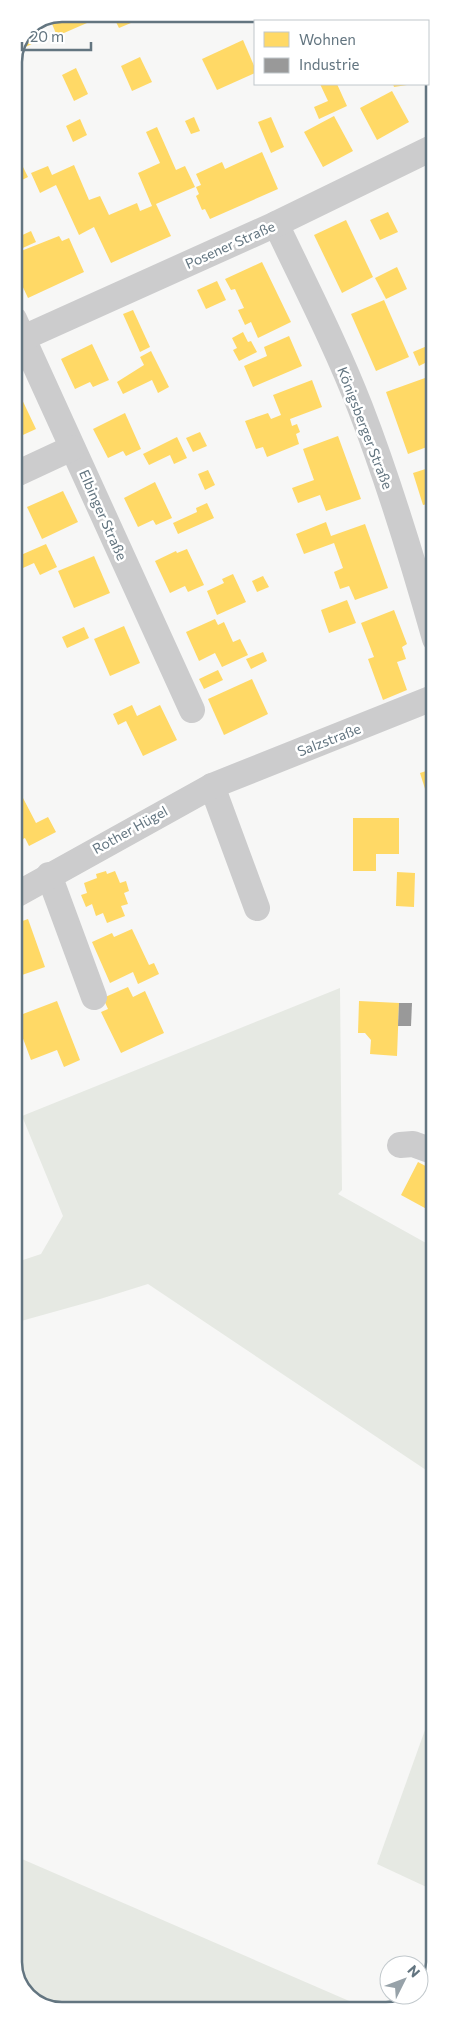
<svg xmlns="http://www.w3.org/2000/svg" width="449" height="2025" viewBox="0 0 449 2025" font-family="Commissioner,sans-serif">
  <rect width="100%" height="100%" fill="#f7f7f6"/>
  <!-- green -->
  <g fill="#e6e9e3">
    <path d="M 340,988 L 342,1190 L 338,1194 L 435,1248 L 435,1476 L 148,1284 L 100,1299 L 14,1323 L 14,1263 L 41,1254 L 63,1216 L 22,1116 Z"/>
    <path d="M 435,1702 L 435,1891 L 377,1864 Z"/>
    <path d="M 15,1856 L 370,2010 L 57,2011 L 30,1999 L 15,1971 Z"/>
  </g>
  <!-- homes -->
  <g fill="#ffd966">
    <path d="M 63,14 L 82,14 L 87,23 L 57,36 L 50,19 Z"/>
    <path d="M 112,14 L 136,14 L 138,20 L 119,28 Z"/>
    <path d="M 29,28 L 36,42 L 19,50 L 22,56 L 15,60 Z"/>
    <path d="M 243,40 L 255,68 L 255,73 L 217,90 L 202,59 Z"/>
    <path d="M 140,57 L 152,82 L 132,91 L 121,66 Z"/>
    <path d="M 76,68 L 88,94 L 74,101 L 62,75 Z"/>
    <path d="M 434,68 L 434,94 L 428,82 L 428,72 Z"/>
    <path d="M 320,84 L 337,84 L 347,106 L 319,119 L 314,107 L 328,101 Z"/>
    <path d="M 393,84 L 407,84 L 407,85 L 394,87 Z"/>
    <path d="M 392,91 L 409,122 L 377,140 L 360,108 Z"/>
    <path d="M 14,102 L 18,111 L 14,114 Z"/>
    <path d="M 334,116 L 353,151 L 323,167 L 304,132 Z"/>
    <path d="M 194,117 L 200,131 L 191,134 L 185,121 Z"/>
    <path d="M 271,117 L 284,147 L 271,153 L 258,122 Z"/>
    <path d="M 80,119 L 87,135 L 73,142 L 66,126 Z"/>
    <path d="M 157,127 L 176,170 L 185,166 L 195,187 L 156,204 L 171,236 L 111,263 L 94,227 L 79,235 L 56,185 L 40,193 L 31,173 L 48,166 L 52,175 L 74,165 L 89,200 L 100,196 L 109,215 L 137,203 L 140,211 L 152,206 L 138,173 L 160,163 L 146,132 Z"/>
    <path d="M 14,130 L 21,145 L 14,149 L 28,177 L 14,184 Z"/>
    <path d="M 262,152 L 278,189 L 210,219 L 205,209 L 202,210 L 196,196 L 199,194 L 196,187 L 201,185 L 196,174 L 222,162 L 225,169 Z"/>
    <path d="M 388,212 L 398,232 L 380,240 L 370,220 Z"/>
    <path d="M 346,220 L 373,277 L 342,293 L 314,235 Z"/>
    <path d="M 31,231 L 36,242 L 16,251 L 14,239 Z"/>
    <path d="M 59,236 L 62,241 L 69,238 L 84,272 L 28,298 L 14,268 L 14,264 L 20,261 L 16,253 Z"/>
    <path d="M 262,262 L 291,322 L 258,338 L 251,322 L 245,325 L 238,310 L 244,308 L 235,289 L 231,290 L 225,279 Z"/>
    <path d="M 397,267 L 407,289 L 386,299 L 375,278 Z"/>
    <path d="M 217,281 L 226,300 L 206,309 L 197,290 Z"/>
    <path d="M 384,300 L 409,357 L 376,371 L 351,314 Z"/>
    <path d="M 133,310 L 150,347 L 140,352 L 123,314 Z"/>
    <path d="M 243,332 L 248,342 L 251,341 L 257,352 L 239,361 L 233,350 L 237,348 L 232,338 Z"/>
    <path d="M 289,336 L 302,366 L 253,387 L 244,366 L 267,356 L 264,347 Z"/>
    <path d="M 434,343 L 435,373 L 430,375 L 425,363 L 419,366 L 413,352 Z"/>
    <path d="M 92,344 L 109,380 L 93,387 L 90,382 L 75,389 L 61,359 Z"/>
    <path d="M 151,351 L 169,387 L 158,393 L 152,380 L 123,394 L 117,382 L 144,365 L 140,357 Z"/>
    <path d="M 425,378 L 429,390 L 433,389 L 435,391 L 435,444 L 408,454 L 386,392 Z"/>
    <path d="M 312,380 L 322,407 L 290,419 L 292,426 L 297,424 L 300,432 L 296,434 L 299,444 L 267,457 L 263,447 L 256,449 L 245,421 L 268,413 L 271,419 L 281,415 L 273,395 Z"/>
    <path d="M 18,391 L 36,429 L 14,439 L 14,393 Z"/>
    <path d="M 125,413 L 141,449 L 126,456 L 123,451 L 108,458 L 93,429 Z"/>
    <path d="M 200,432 L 207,446 L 193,452 L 186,438 Z"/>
    <path d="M 338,436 L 361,499 L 326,511 L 320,495 L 298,503 L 292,488 L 314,480 L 303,449 Z"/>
    <path d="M 177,437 L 187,458 L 174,464 L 170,455 L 149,465 L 143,454 Z"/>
    <path d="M 435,466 L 435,502 L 423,505 L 413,473 Z"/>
    <path d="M 208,470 L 215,485 L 205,490 L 198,474 Z"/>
    <path d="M 155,482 L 172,518 L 156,525 L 153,520 L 138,527 L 124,498 Z"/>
    <path d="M 63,491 L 78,522 L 42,539 L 27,507 Z"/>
    <path d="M 207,503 L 214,518 L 178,534 L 173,523 L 197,512 L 196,508 Z"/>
    <path d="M 326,522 L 331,536 L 365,524 L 388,588 L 355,600 L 349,586 L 340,589 L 334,572 L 343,568 L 334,543 L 304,554 L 296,534 Z"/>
    <path d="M 46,544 L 57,567 L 40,575 L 34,563 L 14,572 L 14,558 Z"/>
    <path d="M 187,549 L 204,585 L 188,592 L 185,586 L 170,593 L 155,561 L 176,551 L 177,553 Z"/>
    <path d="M 94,556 L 110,593 L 74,608 L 58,571 Z"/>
    <path d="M 233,574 L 246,602 L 217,615 L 207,591 L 224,583 L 222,579 Z"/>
    <path d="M 263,576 L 269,587 L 257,592 L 252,581 Z"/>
    <path d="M 347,600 L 356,623 L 329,633 L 321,610 Z"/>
    <path d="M 394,610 L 407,644 L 402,647 L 406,659 L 397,662 L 407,690 L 383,700 L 368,659 L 374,657 L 361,623 Z"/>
    <path d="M 215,619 L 218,625 L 224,622 L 233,642 L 240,639 L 248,655 L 222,667 L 215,653 L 199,661 L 186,632 Z"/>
    <path d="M 124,626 L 140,663 L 110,676 L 94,639 Z"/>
    <path d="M 84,627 L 89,638 L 67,648 L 62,637 Z"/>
    <path d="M 263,652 L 267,661 L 251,669 L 246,659 Z"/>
    <path d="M 218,670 L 223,680 L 204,689 L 199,679 Z"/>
    <path d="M 252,679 L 268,714 L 224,735 L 208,699 Z"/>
    <path d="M 132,705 L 137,716 L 160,705 L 177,740 L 143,756 L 126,721 L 118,725 L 113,714 Z"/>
    <path d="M 435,768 L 435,789 L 426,792 L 420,773 Z"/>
    <path d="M 23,798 L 36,823 L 48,817 L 56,832 L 29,846 L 25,838 L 14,843 L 14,803 Z"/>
    <path d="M 353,818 L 399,818 L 399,854 L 376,854 L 376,871 L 353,871 Z"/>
    <path d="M 106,871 L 107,874 L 115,871 L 120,883 L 126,881 L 129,891 L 124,893 L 128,904 L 121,906 L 125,916 L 107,923 L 103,913 L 96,916 L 92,904 L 86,907 L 81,895 L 87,893 L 84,883 L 97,878 L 96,874 Z"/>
    <path d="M 397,872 L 415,873 L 414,907 L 396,906 Z"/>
    <path d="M 28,919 L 45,967 L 22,975 L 14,951 L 14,924 Z"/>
    <path d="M 132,929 L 149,965 L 154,963 L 159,974 L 138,984 L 133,972 L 110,983 L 92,942 L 112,933 L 114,937 Z"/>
    <path d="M 128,987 L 133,997 L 145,991 L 164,1033 L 121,1053 L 101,1012 L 108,1009 L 103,998 Z"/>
    <path d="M 57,1001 L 80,1060 L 64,1067 L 57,1050 L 31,1060 L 15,1017 Z"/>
    <path d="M 359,1001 L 399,1003 L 397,1056 L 370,1054 L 371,1040 L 365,1033 L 358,1033 Z"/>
    <rect x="429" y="1046" width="6" height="13"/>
    <path d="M 418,1162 L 435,1171 L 435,1221 L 431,1219 L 434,1213 L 401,1195 Z"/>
  </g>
  <!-- industry -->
  <path fill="#999" d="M 399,1003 L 412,1003 L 411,1026 L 398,1026 Z"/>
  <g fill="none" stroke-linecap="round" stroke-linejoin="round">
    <!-- minor -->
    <g stroke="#cccccd" stroke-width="26">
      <path d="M 276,224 C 305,285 336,345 360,407 C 389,482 413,561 435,639"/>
      <path d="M 14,319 L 192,710"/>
      <path d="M 23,338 L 276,224 L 434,147"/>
      <path d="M 14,475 L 72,448"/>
      <path d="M 212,786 L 257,908"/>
      <path d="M 49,875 L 94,997"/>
      <path d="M 14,896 L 212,786 L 435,697"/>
      <path d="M 400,1145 L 413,1144 L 435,1152"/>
    </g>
  </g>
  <g text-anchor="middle" stroke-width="5" stroke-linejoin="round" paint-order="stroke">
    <!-- street labels -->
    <g font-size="14" fill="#637580" stroke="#fff">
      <text transform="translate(230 245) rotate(-24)" y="5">Posener Straße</text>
      <text transform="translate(365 428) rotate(69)" y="5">Königsberger Straße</text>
      <text transform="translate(103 515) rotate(66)" y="5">Elbinger Straße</text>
      <text transform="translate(329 740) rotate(-21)" y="5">Salzstraße</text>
      <text transform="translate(130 830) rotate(-29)" y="5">Rother Hügel</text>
    </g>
  </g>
  <!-- crop -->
  <path d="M0 0H449V2025H0ZM62 22H386A40 40 0 0 1 426 62V1962A40 40 0 0 1 386 2002H62A40 40 0 0 1 22 1962V62A40 40 0 0 1 62 22Z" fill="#fff" fill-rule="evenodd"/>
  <path fill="none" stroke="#637580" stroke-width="2.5" d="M62 22H386A40 40 0 0 1 426 62V1962A40 40 0 0 1 386 2002H62A40 40 0 0 1 22 1962V62A40 40 0 0 1 62 22Z"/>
  <!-- legend -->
  <rect x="254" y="20" width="175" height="65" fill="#ffffff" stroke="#c1c8cc"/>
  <rect x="264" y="32" width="25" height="15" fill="#ffd966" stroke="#c1c8cc"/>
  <text x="299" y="45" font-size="15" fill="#637580">Wohnen</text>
  <rect x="264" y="58" width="25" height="15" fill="#999999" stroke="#c1c8cc"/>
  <text x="299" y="70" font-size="15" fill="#637580">Industrie</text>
  <!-- north arrow -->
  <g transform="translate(404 1980) rotate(48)"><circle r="24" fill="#ffffff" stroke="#c1c8cc"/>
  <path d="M0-4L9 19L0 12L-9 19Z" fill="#97a2a9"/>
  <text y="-8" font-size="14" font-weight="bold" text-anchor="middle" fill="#637580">N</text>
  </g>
  <!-- scale -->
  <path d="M22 42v8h69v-8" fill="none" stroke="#637580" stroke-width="2.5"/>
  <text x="30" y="42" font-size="15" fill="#637580" stroke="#ffffff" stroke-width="4" paint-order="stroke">20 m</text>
</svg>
